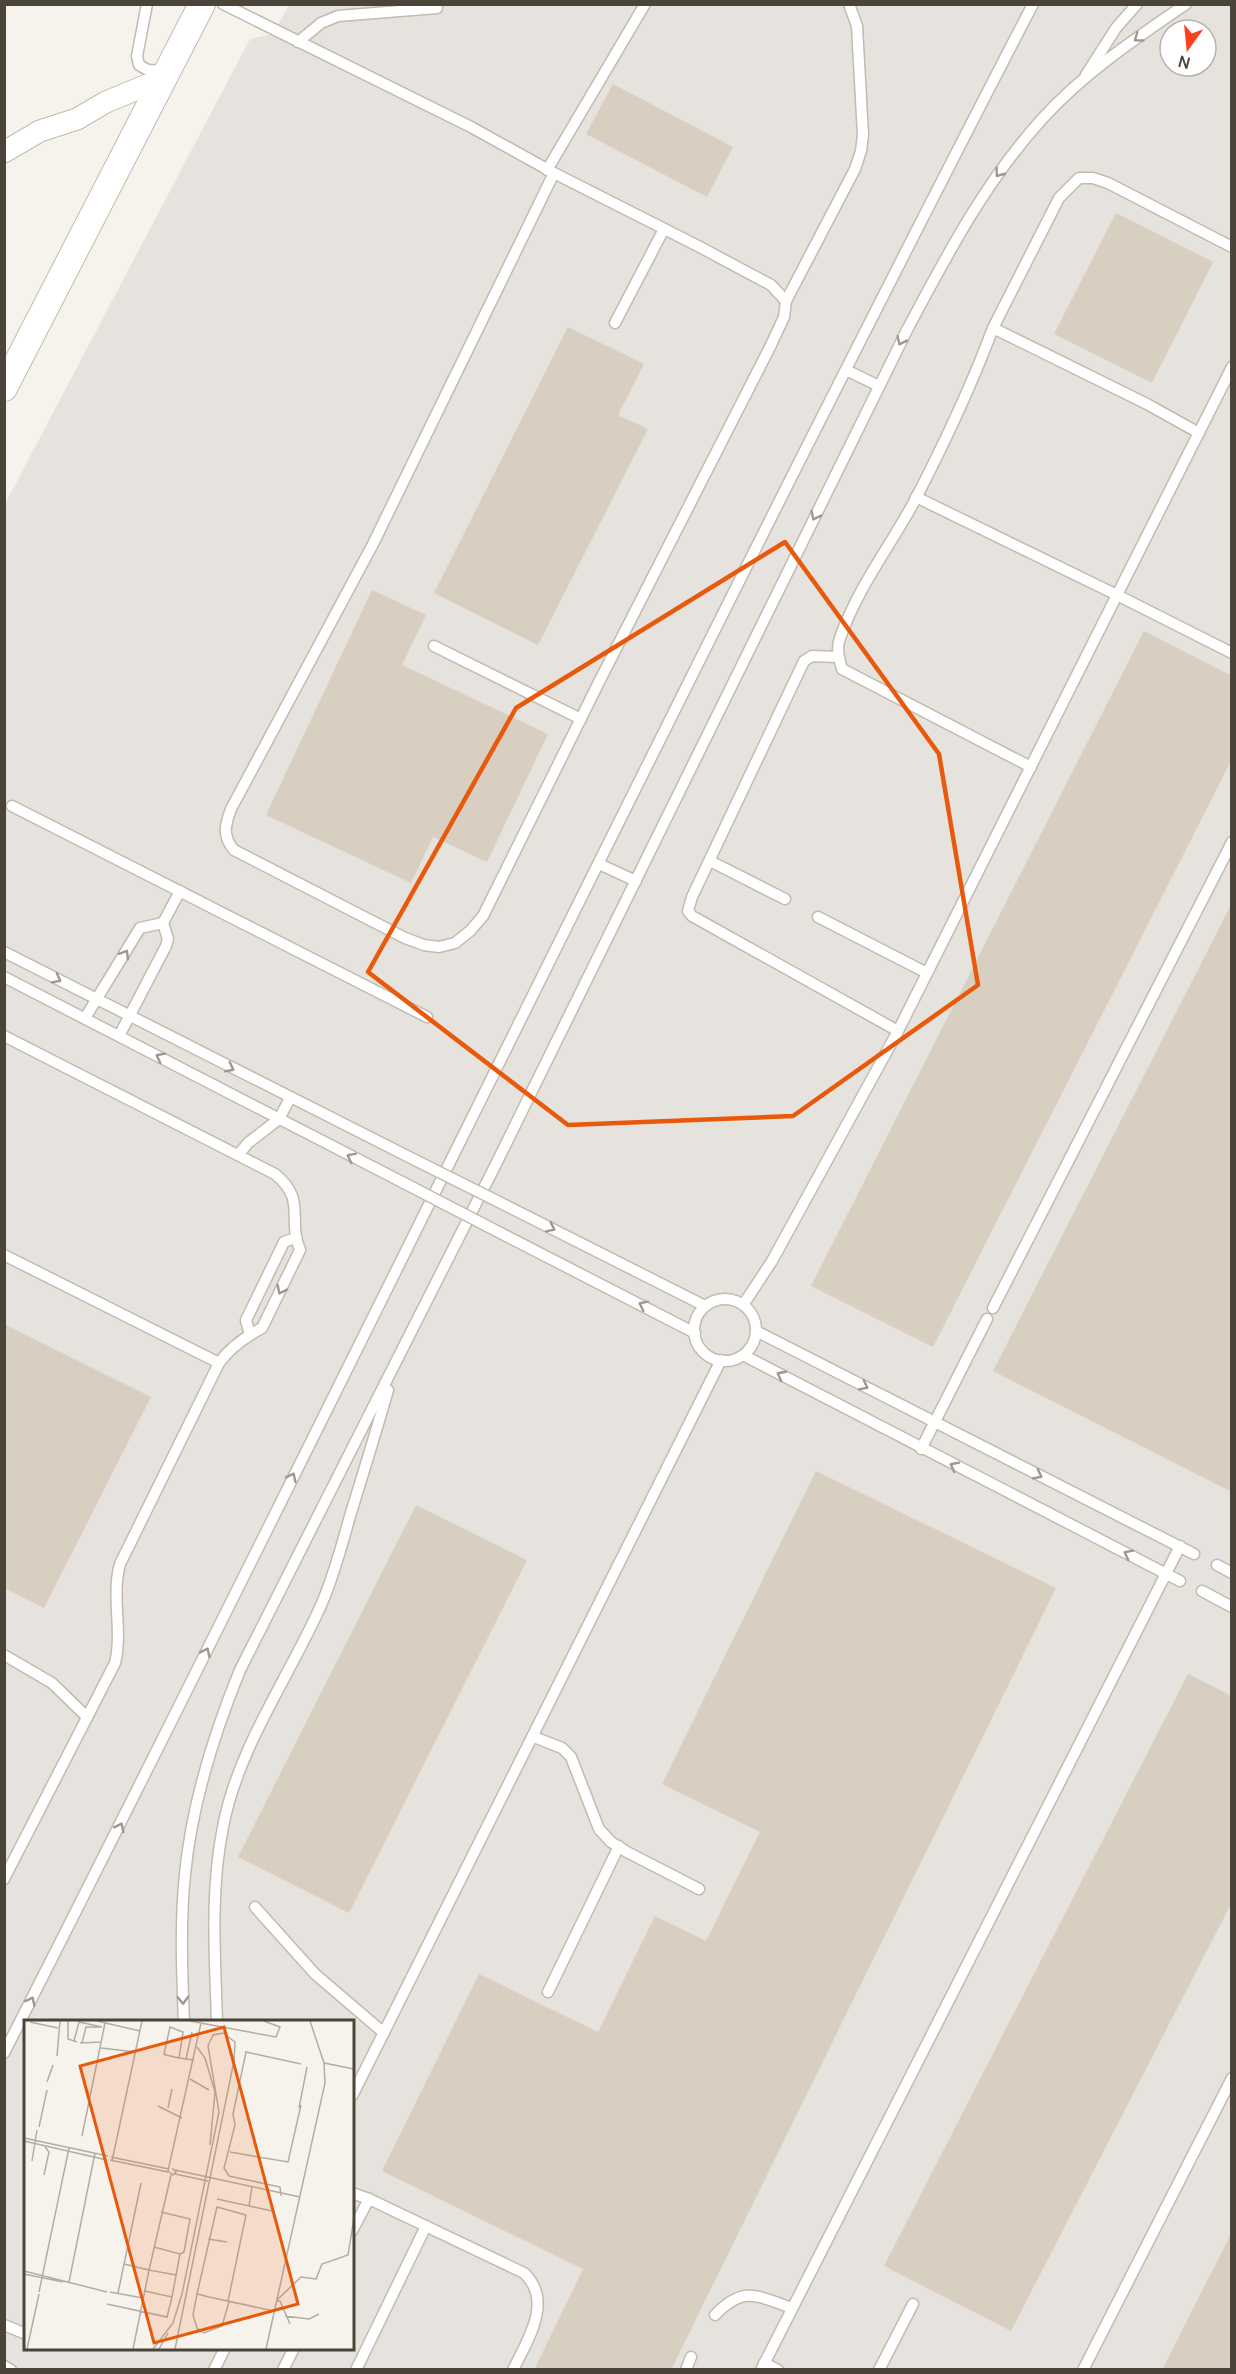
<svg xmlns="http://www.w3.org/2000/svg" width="1236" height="2374" viewBox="0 0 1236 2374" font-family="Manrope,sans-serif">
  <rect width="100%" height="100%" fill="#f6f3ec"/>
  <!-- industrial -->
  <path fill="#e6e2dd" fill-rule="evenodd" d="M 289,5 L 1231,5 L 1231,2369 L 5,2370 L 5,504 L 250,39 L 273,34 ZM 1170,30 L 1206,30 L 1206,66 L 1170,66 ZM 26,2022 L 352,2022 L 352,2348 L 26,2348 Z"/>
  <!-- building -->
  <g fill="#d8cfc1">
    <path d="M 613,84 L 733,147 L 707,197 L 586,134 Z"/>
    <path d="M 1116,213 L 1213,262 L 1152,383 L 1054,334 Z"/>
    <path d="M 568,327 L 644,364 L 618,415 L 648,429 L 538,645 L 434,593 Z"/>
    <path d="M 372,590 L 426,615 L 402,665 L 548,734 L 487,862 L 433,837 L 411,883 L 266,815 Z"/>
    <path d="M 1144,631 L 1232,676 L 1232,759 L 933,1347 L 811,1286 Z"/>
    <path d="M 1232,903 L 1232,1492 L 993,1371 Z"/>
    <path d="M 4,1324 L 151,1397 L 44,1608 L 4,1588 Z"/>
    <path d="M 816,1471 L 1056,1588 L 671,2370 L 534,2370 L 583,2269 L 382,2171 L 479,1974 L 598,2032 L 655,1916 L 706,1941 L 760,1832 L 662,1784 Z"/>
    <path d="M 416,1505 L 527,1560 L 349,1913 L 238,1857 Z"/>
    <path d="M 1188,1674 L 1232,1696 L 1232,1902 L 1011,2331 L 884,2266 Z"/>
    <path d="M 1232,2232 L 1232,2370 L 1162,2370 Z"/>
  </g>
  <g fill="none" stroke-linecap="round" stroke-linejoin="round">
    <defs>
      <g id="service">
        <path d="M 147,4 L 137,56 L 139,65 L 148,70 L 166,71"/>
        <path d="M 223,4 L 471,127 L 554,173 L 698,246 L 771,285 L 786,301 L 784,317 L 771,345 L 599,682 L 483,916 L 470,931 L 455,943 L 439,947 L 424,945 L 405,938 L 234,850 C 222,836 225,825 231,809 L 373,544 L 554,173"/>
        <path d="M 298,42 L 321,23 L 338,16 L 437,8"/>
        <path d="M 1086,75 L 1116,28 L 1137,4"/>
        <path d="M 547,170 L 645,4"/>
        <path d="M 786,301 L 855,169 L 861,151 L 863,135 L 857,26 L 849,4"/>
        <path d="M 615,323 L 664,229"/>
        <path d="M 993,328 C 971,387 943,446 914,502 C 889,548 857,589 840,638 C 836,648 839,659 842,669 L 1031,767"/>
        <path d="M 846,370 L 879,386"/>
        <path d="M 1199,433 L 1147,404 L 993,328 L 1059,198 L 1079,178 L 1093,178 L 1108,183 L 1232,247"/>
        <path d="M 916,497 L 1117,595 L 1232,367"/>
        <path d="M 434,646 L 581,719"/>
        <path d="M 838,657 L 812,656 L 804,661 L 692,897 L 688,911 L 692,916 L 898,1031"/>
        <path d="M 12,806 L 427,1017"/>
        <path d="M 710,861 L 785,899"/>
        <path d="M 599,864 L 636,881"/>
        <path d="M 818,917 L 927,973"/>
        <path d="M 4,952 L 415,1160"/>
        <path d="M 4,977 L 404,1183"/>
        <path d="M 85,1018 L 140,928 L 163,923"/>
        <path d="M 4,1036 L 275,1174 C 307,1200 287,1219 300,1250 L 262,1328 C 247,1336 229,1349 219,1363 L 120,1564 C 111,1596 123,1631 115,1663 L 4,1879"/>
        <path d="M 119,1036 L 166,946 L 168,939 L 163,923 L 180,891"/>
        <path d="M 238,1155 L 248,1143 L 279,1119 L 290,1098"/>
        <path d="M 499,1202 L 705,1306"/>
        <path d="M 487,1226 L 695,1333"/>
        <path d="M 4,1255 L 219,1363"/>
        <circle cx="725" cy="1330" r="31"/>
        <path d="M 743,1305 L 772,1261 L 898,1031 L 1117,595 L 1232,653"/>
        <path d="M 993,1308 L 1232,842"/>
        <path d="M 756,1331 L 1194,1554"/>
        <path d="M 250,1335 L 246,1320 L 284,1242 L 295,1238"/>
        <path d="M 743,1355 L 1180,1581"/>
        <path d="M 921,1449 L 987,1319"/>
        <path d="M 1217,1565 L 1232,1573"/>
        <path d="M 1202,1591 L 1232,1607"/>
        <path d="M 4,1655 L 52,1683 L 87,1717"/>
        <path d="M 534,1737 L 562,1748 L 571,1757 L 599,1829 L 611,1842 L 627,1852 L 699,1889"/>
        <path d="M 255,1907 L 315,1974 L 384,2033"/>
        <path d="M 548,1992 L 619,1846"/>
        <path d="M 184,2022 C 182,1973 180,1922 185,1874 C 192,1803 213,1736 240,1670 L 496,1164 L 908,328 C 947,255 986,180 1043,118 C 1084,73 1136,38 1186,4"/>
        <path d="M 217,2022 C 215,1956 210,1891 223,1827 C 238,1747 290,1676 322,1603 C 334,1575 342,1545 350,1516 C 363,1474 376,1432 388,1390"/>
        <path d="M 4,2053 C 351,1372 681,683 1033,4"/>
        <path d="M 352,2096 L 721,1360"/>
        <path d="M 352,2193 L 369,2199 L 524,2273 C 554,2301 527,2341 513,2370"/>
        <path d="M 352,2231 L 369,2199"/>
        <path d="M 715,2315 C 744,2285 757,2296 792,2308"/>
        <path d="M 4,2325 L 26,2334"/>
        <path d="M 764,2363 L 778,2370"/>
        <path d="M 4,2366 L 11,2370"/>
        <path d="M 214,2370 L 225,2348"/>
        <path d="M 283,2370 L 294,2348"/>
        <path d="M 356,2370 L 426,2226"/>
        <path d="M 686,2370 L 691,2357"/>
        <path d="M 761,2370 L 1180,1546"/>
        <path d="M 879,2370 L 913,2304"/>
        <path d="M 1083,2370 L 1232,2078"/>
      </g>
      <path id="minor" d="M 4,152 L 40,131 L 77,119 L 106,102 L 147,85 L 163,81"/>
      <path id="tertiary" d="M 4,388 L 202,4"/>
    </defs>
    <!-- service casing -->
    <use href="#service" stroke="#c2bbae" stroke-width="13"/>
    <!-- minor casing -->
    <use href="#minor" stroke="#c2bbae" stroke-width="23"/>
    <!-- tertiary casing -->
    <use href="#tertiary" stroke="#c2bbae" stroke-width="28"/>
    <!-- service -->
    <use href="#service" stroke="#fff" stroke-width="10"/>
    <!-- minor -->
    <use href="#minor" stroke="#fff" stroke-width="21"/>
    <!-- tertiary -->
    <use href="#tertiary" stroke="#fff" stroke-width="26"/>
    <defs>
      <g id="service-bridge">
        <path d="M 415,1160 L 499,1202"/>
        <path d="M 404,1183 L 487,1226"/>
      </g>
    </defs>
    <!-- service-bridge casing -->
    <use href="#service-bridge" stroke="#c2bbae" stroke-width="13" stroke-linecap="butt"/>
    <!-- service-bridge -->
    <use href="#service-bridge" stroke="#fff" stroke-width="10"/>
  </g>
  <!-- one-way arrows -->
  <defs><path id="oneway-chevron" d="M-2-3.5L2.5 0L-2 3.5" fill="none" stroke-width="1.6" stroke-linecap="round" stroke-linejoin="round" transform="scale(1.5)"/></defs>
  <g stroke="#9c9892">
    <use href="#oneway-chevron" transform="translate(1138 38) rotate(144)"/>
    <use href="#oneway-chevron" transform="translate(999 173) rotate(127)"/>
    <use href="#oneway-chevron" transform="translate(901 341) rotate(116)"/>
    <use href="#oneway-chevron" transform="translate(815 516) rotate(116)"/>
    <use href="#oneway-chevron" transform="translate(125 954) rotate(-59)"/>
    <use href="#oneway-chevron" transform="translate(57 979) rotate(27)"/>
    <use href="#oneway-chevron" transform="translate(160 1057) rotate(-153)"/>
    <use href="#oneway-chevron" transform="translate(230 1068) rotate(27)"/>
    <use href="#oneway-chevron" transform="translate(351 1157) rotate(-153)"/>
    <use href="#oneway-chevron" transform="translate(551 1228) rotate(26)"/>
    <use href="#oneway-chevron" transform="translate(281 1290) rotate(116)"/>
    <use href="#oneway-chevron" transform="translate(643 1305) rotate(-153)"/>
    <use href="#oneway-chevron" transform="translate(781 1375) rotate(-152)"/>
    <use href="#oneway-chevron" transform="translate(864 1386) rotate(27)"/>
    <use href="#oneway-chevron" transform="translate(954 1466) rotate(-153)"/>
    <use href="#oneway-chevron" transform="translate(1038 1475) rotate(27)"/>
    <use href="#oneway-chevron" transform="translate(292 1477) rotate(-64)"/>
    <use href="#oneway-chevron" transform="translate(1128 1554) rotate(-153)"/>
    <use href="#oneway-chevron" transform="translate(206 1652) rotate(-64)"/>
    <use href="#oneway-chevron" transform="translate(120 1827) rotate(-63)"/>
    <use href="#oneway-chevron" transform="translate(183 2000) rotate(88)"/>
    <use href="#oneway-chevron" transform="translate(31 2001) rotate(-63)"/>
  </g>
  <!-- marked area -->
  <path fill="none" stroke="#e8590c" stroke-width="4.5" stroke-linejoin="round" d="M 785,542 L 939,754 L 978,985 L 793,1116 L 568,1125 L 368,972 L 516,708 Z"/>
  <!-- overview -->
  <g transform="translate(24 2020)">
    <rect width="330" height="330" fill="#f6f3ec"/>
    <path fill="none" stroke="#b2ada4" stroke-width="1.5" d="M 44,1 L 44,19 L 53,22M 73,1 L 116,11M 166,1 L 252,17 L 256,7 L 240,1M 6,2 L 34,8M 50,21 L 55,2 L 78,7 L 62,7 L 58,23M 56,23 L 78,22M 173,27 L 181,38 L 191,72 L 186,125M 77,28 L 111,32M 33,36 L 36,1M 155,38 L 159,12 L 146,7 L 140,34 L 142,35 L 155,38 L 162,39 L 170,40M 162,39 L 168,12M 300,43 L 330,49M 166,59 L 185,70M 23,62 L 29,45M 134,86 L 158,98M 144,88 L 148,69M 275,88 L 283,47M 15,107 L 23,70M 58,116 L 81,3M 0,118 L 84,136M 0,121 L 83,140M 206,132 L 264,142 L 277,85M 87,137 L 145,149M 86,140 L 144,152M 8,141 L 13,110M 88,141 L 118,1M 148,148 L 152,152 L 149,155 L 144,151 L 177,3M 151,150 L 276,177M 151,154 L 184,161M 20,155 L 25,132 L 21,127M 257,176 L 256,167 L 205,156 L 200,148 L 211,105 L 209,94 L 222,32 L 277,44M 193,179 L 248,191M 225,186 L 228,167M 137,192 L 166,199 L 160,232 L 156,234M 184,219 L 203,222M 130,227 L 156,234 L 148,277M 100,244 L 125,250 L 147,155M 0,251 L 83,272M 0,254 L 39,262M 45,262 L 71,133M 15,272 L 45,128M 86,272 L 119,278M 94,273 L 117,163M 173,274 L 169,295 L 173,308 L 180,313 L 198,306 L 205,282M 253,280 L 277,257 L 292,259 L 298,244 L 324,235 L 330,198M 204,281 L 222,195 L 193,187 L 173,274 L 185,277 L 250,291M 252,281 L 256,281 L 266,304M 83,284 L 143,297 L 148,277 L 121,271M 261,296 L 285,299 L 295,294M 3,329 L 15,274M 109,329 L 125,250 L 152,255M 129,329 L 149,303 L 158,274 L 195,92 L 184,26 L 189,15 L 199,13 L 211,22 L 210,41 L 151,329M 135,329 L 144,313M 242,329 L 301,63 L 300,43 L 286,1"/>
    <path fill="#e8590c" fill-opacity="0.15" stroke="#e8590c" stroke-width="3" d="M 200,7 L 274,284 L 130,323 L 56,46 Z"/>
    <rect width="330" height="330" fill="none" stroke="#4b4439" stroke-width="3"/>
  </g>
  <!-- border -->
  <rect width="1236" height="2374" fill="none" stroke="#4b4439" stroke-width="12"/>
  <!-- north arrow -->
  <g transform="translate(1188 48) rotate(195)"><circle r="28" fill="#ffffff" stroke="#b7b4b0" stroke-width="1.5"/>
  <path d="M0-4.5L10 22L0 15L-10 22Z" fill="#fc3f1d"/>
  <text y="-9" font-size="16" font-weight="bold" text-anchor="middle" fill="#4b4439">N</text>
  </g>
</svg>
